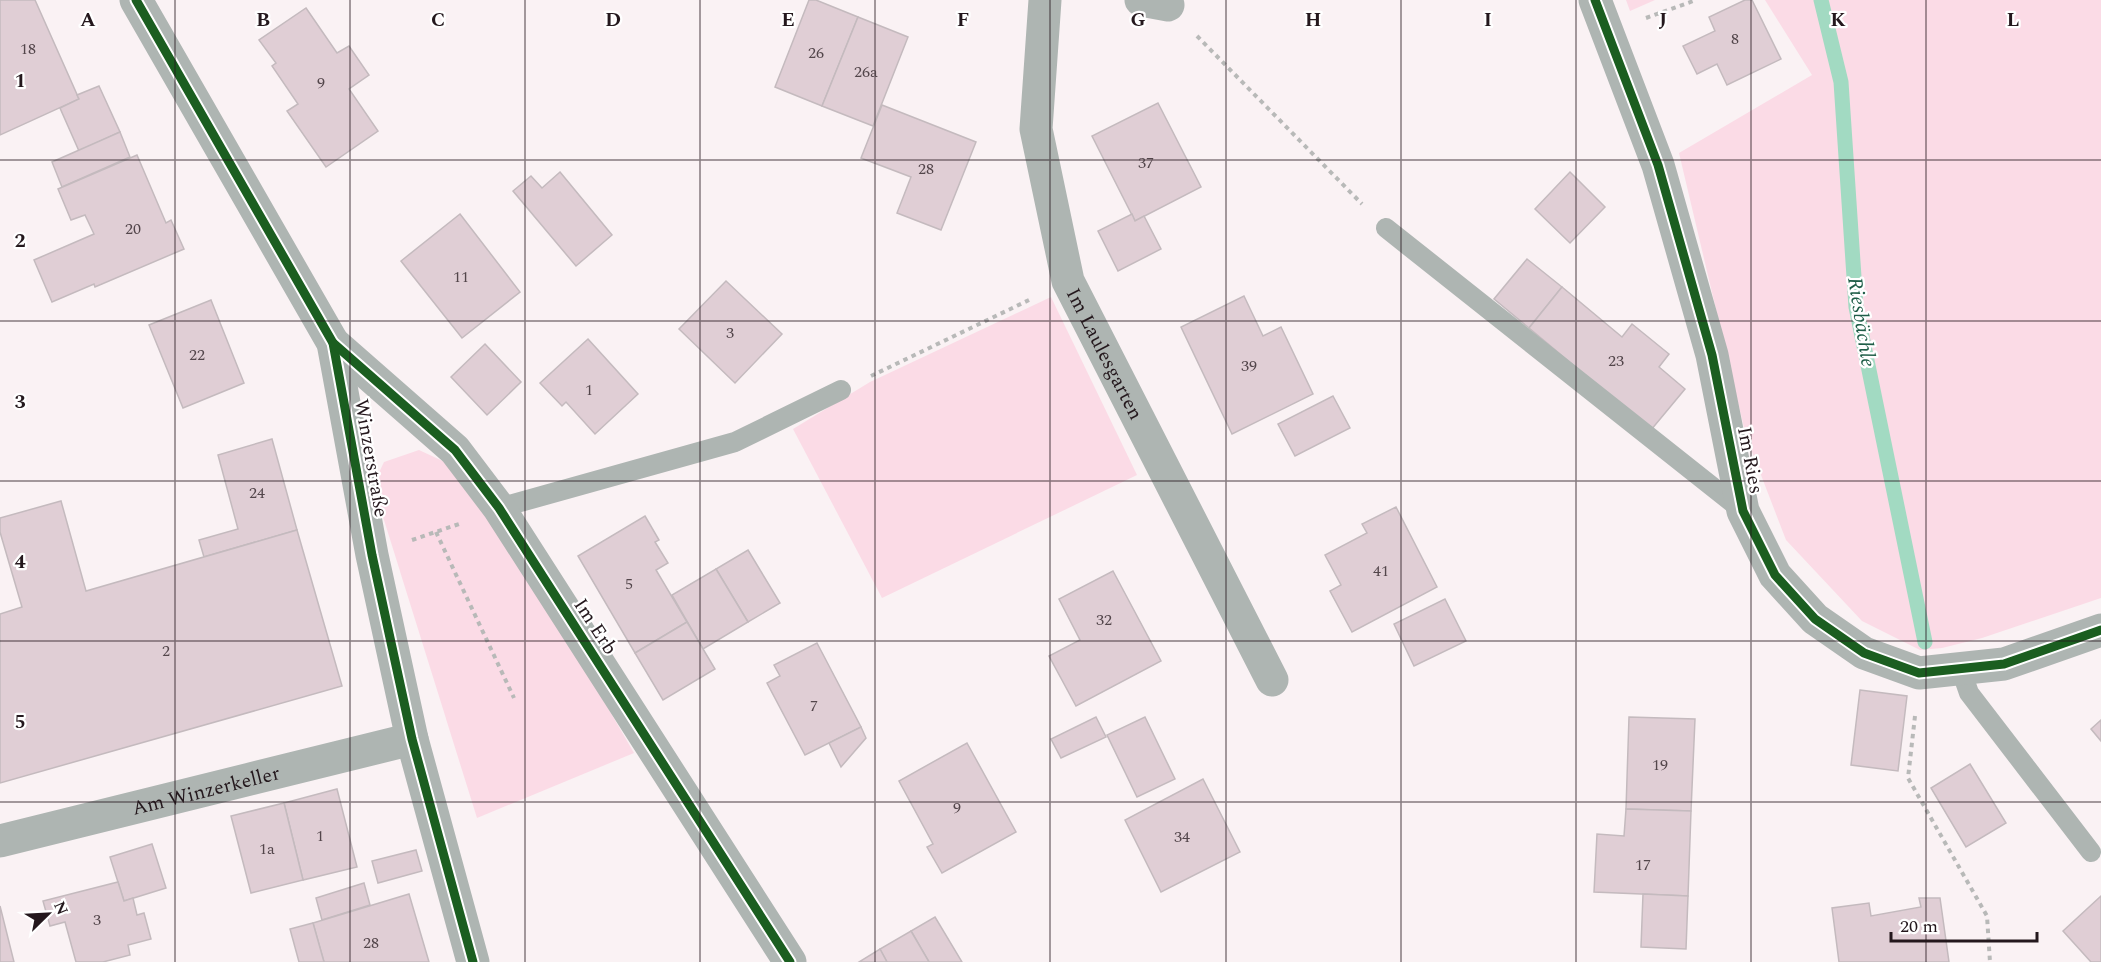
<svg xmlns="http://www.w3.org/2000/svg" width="2101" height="962" viewBox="0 0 2101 962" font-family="Spectral,serif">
  <rect width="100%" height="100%" fill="#faf2f4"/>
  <!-- green -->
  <g fill="#fbdbe6">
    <path d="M 1626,0 L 1655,0 L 1630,11 Z"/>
    <path d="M 1765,0 L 2101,0 L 2101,598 L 1982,638 L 1942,648 L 1920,650 L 1862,621 L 1786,540 L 1746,436 L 1679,153 L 1812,75 Z"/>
    <path d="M 1051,297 L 1137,475 L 882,598 L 793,429 L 870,382 Z"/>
    <path d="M 419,450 L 447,463 L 473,490 L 552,611 L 634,753 L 477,818 L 379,504 L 376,479 L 384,462 Z"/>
  </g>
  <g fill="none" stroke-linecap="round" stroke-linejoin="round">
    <!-- stream -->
    <path stroke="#a2dac2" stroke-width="15" d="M 1821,0 L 1841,82 L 1856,307 L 1925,642"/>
  </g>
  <!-- building -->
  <g fill="#e0ced5" stroke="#c4babe" stroke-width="1.5">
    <path d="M 0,0 L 35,0 L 79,99 L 0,135 Z"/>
    <path d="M 809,0 L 816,0 L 858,17 L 822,106 L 775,87 Z"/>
    <path d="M 1745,0 L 1752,0 L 1781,59 L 1727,85 L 1717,64 L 1697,74 L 1683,46 L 1715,31 L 1709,17 Z"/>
    <path d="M 306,8 L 337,53 L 349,46 L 369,75 L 349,89 L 378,131 L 326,167 L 287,111 L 298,104 L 272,66 L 276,63 L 259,40 Z"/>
    <path d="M 858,17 L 908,37 L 873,126 L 822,106 Z"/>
    <path d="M 99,86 L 120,132 L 79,151 L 60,108 L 79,99 L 77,95 Z"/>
    <path d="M 1158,103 L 1201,187 L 1135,221 L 1092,136 Z"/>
    <path d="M 882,105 L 976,142 L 941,230 L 897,213 L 911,177 L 861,158 Z"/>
    <path d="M 120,132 L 130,157 L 62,187 L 52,162 Z"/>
    <path d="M 137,155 L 166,223 L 171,220 L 184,249 L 95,287 L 94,284 L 52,302 L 34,260 L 94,234 L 85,215 L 71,220 L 58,189 Z"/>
    <path d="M 560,172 L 612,235 L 576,266 L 513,191 L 531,176 L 542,188 Z"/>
    <path d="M 1570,172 L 1605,207 L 1570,243 L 1535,209 Z"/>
    <path d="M 460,214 L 520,292 L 462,338 L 401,261 Z"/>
    <path d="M 1132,214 L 1135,221 L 1144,216 L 1161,249 L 1118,271 L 1098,231 Z"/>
    <path d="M 1527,259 L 1562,287 L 1529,328 L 1494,299 Z"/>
    <path d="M 726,281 L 782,334 L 735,383 L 679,329 Z"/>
    <path d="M 1562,287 L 1622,337 L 1632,324 L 1669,354 L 1659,367 L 1685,389 L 1651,430 L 1529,328 Z"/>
    <path d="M 1244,296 L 1263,336 L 1281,327 L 1313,394 L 1232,434 L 1181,327 Z"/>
    <path d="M 211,300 L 244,383 L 183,408 L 149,325 Z"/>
    <path d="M 588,339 L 638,394 L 595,434 L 566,402 L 562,406 L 540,383 Z"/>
    <path d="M 485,344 L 521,382 L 487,415 L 451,377 Z"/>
    <path d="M 1333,396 L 1350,428 L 1295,456 L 1278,424 Z"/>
    <path d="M 272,439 L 297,530 L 204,557 L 199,540 L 238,529 L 218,455 Z"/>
    <path d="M 61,501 L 86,591 L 297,530 L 342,686 L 0,783 L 0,614 L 22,607 L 0,532 L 0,518 Z"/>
    <path d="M 1396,507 L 1437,587 L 1352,632 L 1330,591 L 1341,585 L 1325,555 L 1367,533 L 1362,524 Z"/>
    <path d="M 645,516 L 659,540 L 655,542 L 668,563 L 656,570 L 687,622 L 635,653 L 578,556 Z"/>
    <path d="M 748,550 L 780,603 L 748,622 L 716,569 Z"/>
    <path d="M 716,569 L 748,622 L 703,649 L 672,595 Z"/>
    <path d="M 1113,571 L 1161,661 L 1076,706 L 1049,656 L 1080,640 L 1059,599 Z"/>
    <path d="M 1445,599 L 1466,641 L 1414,666 L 1394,624 Z"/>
    <path d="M 687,622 L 715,669 L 663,700 L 635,653 Z"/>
    <path d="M 817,643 L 861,727 L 805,755 L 767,683 L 780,676 L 774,665 Z"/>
    <path d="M 1860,690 L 1907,696 L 1898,771 L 1851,765 Z"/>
    <path d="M 1096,717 L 1106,737 L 1061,758 L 1051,739 Z"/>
    <path d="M 1145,717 L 1175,779 L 1137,797 L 1107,735 Z"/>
    <path d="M 1629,717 L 1695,719 L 1691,811 L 1626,809 Z"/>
    <path d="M 2101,720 L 2101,741 L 2091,729 Z"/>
    <path d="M 861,727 L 866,738 L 841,767 L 829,743 Z"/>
    <path d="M 967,743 L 1016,832 L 942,873 L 927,847 L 933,844 L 899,781 Z"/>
    <path d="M 1970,764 L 2006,823 L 1966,847 L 1931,788 Z"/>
    <path d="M 1203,779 L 1240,852 L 1161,892 L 1125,820 Z"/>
    <path d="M 337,789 L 357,867 L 303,880 L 284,803 Z"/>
    <path d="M 284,803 L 303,880 L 251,893 L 231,816 Z"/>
    <path d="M 1626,809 L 1691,811 L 1688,896 L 1594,892 L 1597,834 L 1624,836 Z"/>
    <path d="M 152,844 L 166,888 L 124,901 L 110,857 Z"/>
    <path d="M 416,850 L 422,871 L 378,883 L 372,861 Z"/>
    <path d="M 118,882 L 124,901 L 133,898 L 137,915 L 144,913 L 151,939 L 128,945 L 130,955 L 103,962 L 76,962 L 65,922 L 50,926 L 43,901 Z"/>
    <path d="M 364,883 L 370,905 L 322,920 L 316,898 Z"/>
    <path d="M 409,894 L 429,962 L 324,962 L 313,923 Z"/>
    <path d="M 1643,894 L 1688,896 L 1686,949 L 1641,947 Z"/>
    <path d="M 2101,896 L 2101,962 L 2091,962 L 2063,931 Z"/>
    <path d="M 1919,898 L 1940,898 L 1949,962 L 1839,962 L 1832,908 L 1869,903 L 1871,916 L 1921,907 Z"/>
    <path d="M 0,906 L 14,962 L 0,962 Z"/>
    <path d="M 935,917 L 962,962 L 929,962 L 911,931 Z"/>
    <path d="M 313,923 L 324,962 L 299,962 L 290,929 Z"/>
    <path d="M 911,931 L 929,962 L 887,962 L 880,949 Z"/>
    <path d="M 880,949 L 887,962 L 859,962 Z"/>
  </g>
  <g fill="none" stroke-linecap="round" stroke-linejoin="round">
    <!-- path -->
    <g stroke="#b8b9b8" stroke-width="4" stroke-dasharray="4.5 4.5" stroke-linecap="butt">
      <path d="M 1646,18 L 1696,0"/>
      <path d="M 1197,36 L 1362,204"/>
      <path d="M 871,376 L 1029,300"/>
      <path d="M 436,532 L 514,698"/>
      <path d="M 412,540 L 459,524"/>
      <path d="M 1915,716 L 1908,778 L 1987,916 L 1990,962"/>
    </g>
    <!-- lane -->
    <g stroke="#aeb5b2" stroke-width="20">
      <path d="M 1386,228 L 1743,511"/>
      <path d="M 499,508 L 735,442 L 841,390"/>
      <path d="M 1961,670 L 1969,693 L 2091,852"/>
    </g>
    <!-- street -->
    <g stroke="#aeb5b2" stroke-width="33">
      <path d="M 136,0 L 333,343 L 372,555 L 412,739 L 473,962"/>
      <path id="s1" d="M 1045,0 L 1036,129 L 1068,281 L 1272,680"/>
      <path d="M 1141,0 L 1168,5"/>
      <path d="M 1595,0 L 1658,165 L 1712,355 L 1743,511 L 1775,575 L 1815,619 L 1864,653 L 1919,673 L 2004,664 L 2101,630"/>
      <path d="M 333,343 L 455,450 L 499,508 L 790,962"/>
      <path id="s2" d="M 0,841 L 412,739"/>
    </g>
    <defs>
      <g id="cycleway">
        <path d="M 136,0 L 333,343 L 372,555 L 412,739 L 473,962"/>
        <path d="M 1595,0 L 1658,165 L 1712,355 L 1743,511 L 1775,575 L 1815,619 L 1864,653 L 1919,673 L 2004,664 L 2101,630"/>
        <path d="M 333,343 L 455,450 L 499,508 L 790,962"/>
      </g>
    </defs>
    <!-- cycleway casing -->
    <use href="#cycleway" stroke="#fff" stroke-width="13"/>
    <!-- cycleway -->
    <use href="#cycleway" stroke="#1b5e20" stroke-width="9"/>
  </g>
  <!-- grid -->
  <path fill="none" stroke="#24181d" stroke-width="1.5" stroke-opacity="0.55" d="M 175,0 L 175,962M 350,0 L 350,962M 525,0 L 525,962M 700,0 L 700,962M 875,0 L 875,962M 1050,0 L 1050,962M 1226,0 L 1226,962M 1401,0 L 1401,962M 1576,0 L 1576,962M 1751,0 L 1751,962M 1926,0 L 1926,962M 0,160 L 2101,160M 0,321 L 2101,321M 0,481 L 2101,481M 0,641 L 2101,641M 0,802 L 2101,802"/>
  <g text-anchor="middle" stroke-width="4.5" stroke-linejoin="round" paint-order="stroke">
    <!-- number labels -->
    <g font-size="16" fill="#53464b">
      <text x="1735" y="44">8</text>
      <text x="28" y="54">18</text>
      <text x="816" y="58">26</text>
      <text x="866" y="77">26a</text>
      <text x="321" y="88">9</text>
      <text x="1146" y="168">37</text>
      <text x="926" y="174">28</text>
      <text x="133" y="234">20</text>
      <text x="461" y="282">11</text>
      <text x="730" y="338">3</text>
      <text x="197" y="360">22</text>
      <text x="1616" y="366">23</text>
      <text x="1249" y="371">39</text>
      <text x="589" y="395">1</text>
      <text x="257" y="498">24</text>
      <text x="1381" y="576">41</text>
      <text x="629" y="589">5</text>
      <text x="1104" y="625">32</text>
      <text x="166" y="656">2</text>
      <text x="814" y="711">7</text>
      <text x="1660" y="770">19</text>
      <text x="957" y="813">9</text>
      <text x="320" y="841">1</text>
      <text x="1182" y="842">34</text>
      <text x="267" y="854">1a</text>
      <text x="1643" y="870">17</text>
      <text x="97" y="925">3</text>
      <text x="371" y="948">28</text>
    </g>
    <!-- street labels -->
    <g font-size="20" fill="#24181d" stroke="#fff">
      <text dy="7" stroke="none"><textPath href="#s1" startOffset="366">Im Laulesgarten</textPath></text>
      <text transform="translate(372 458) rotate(80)" y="7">Winzerstraße</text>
      <text transform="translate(1751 460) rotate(79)" y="7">Im Ries</text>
      <text transform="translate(596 626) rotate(57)" y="7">Im Erb</text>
      <text dy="7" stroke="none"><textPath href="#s2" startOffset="212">Am Winzerkeller</textPath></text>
    </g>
    <!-- water labels -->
    <g font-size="21" font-style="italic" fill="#1e5d47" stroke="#fff">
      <text transform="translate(1862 322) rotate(81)" y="7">Riesbächle</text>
    </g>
  </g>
  <g font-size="20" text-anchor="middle" font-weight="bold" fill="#24181d" stroke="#fff" stroke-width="4.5" stroke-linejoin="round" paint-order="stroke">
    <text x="88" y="26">A</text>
    <text x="263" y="26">B</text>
    <text x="438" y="26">C</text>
    <text x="613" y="26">D</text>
    <text x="788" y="26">E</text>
    <text x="963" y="26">F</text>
    <text x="1138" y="26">G</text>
    <text x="1313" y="26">H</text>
    <text x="1488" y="26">I</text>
    <text x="1663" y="26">J</text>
    <text x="1838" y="26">K</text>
    <text x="2013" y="26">L</text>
    <text x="20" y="87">1</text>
    <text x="20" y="247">2</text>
    <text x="20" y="408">3</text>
    <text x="20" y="568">4</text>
    <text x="20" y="728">5</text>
  </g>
  <!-- north arrow -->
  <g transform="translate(48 914) rotate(66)" stroke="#ffffff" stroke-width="4.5" paint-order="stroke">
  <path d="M0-4.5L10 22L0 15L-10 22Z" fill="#24181d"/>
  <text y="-9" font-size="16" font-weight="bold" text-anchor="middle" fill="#24181d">N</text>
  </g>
  <!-- scale -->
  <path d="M1891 932v9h146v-9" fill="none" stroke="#24181d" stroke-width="3"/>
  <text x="1900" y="932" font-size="18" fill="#24181d" stroke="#ffffff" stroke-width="4.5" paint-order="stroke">20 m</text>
</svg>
